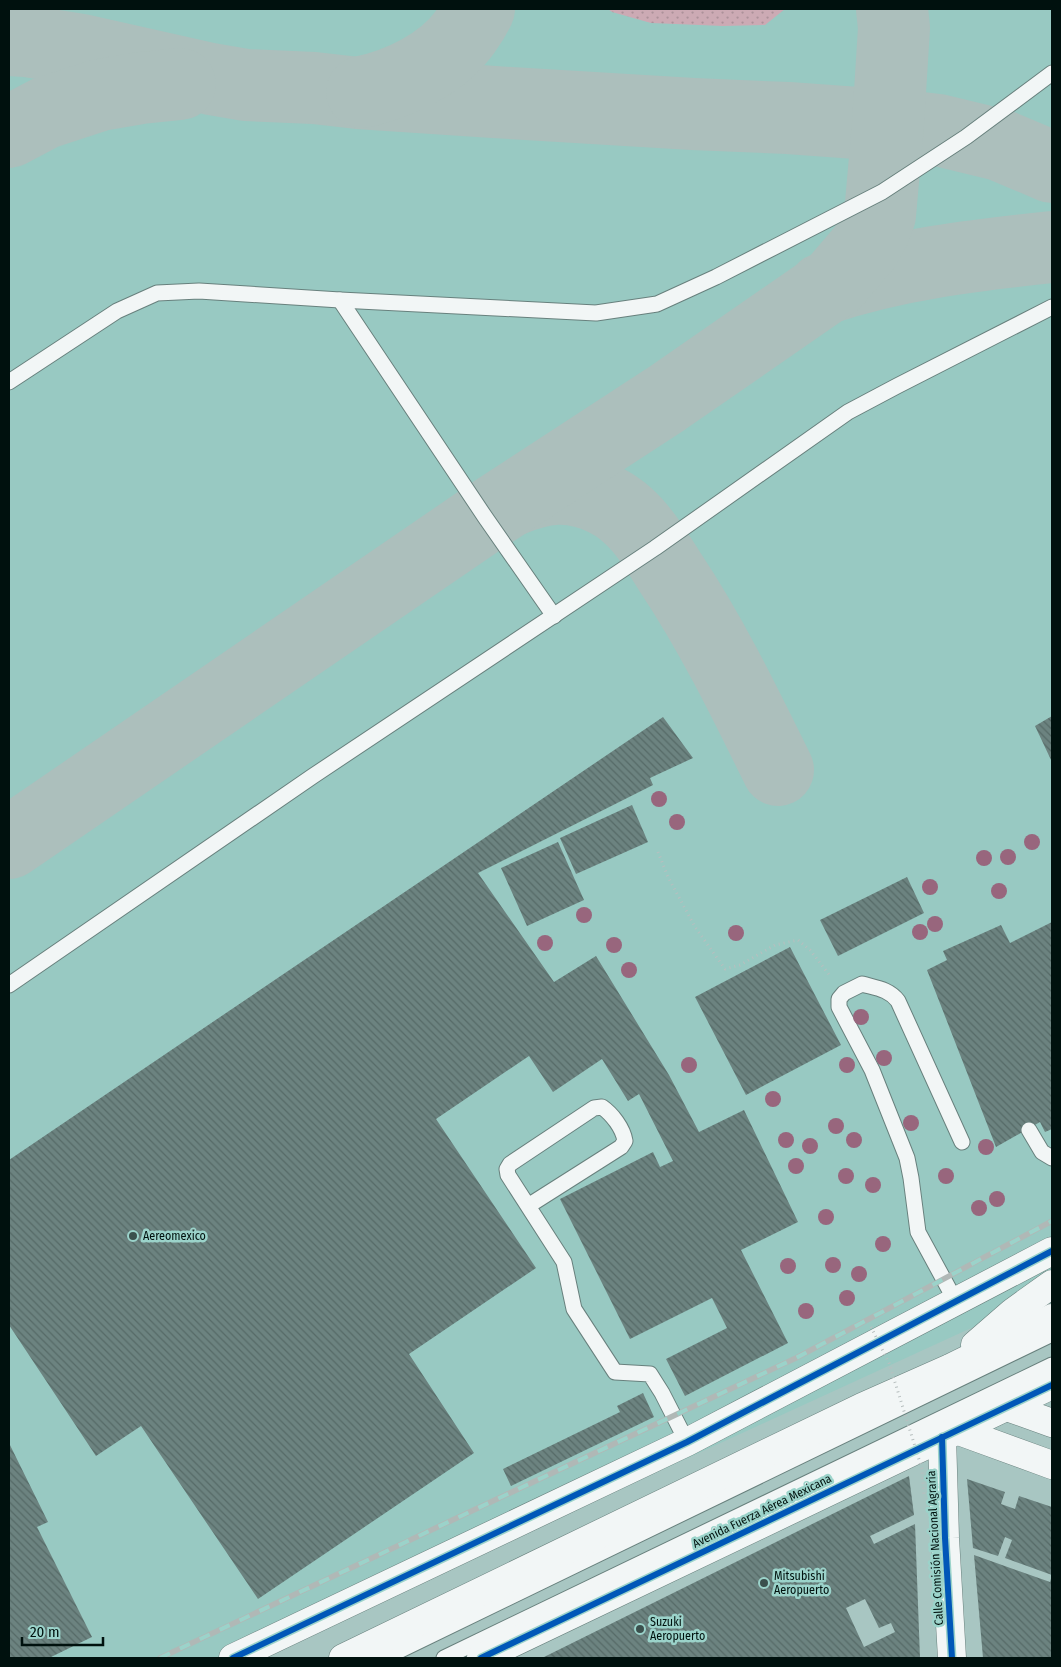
<svg xmlns="http://www.w3.org/2000/svg" width="1061" height="1667" viewBox="0 0 1061 1667" font-family="'Fira Sans Condensed',sans-serif">
  <defs>
    <pattern id="grass-dots" width="8" height="8" patternUnits="userSpaceOnUse" patternTransform="scale(1.25)"><rect width="8" height="8" fill="#ccaab4"/><path d="M2 2h.1M6 6h.1" fill="none" stroke="#ad919a" stroke-width="1.8" stroke-linecap="round"/></pattern>
    <pattern id="building-back-hatch" width="6" height="6" patternUnits="userSpaceOnUse" patternTransform="scale(1.25)"><rect width="6" height="6" fill="#6c8380"/><path d="M-1 5l2 2M0 0l6 6M5-1l2 2" fill="none" stroke="#566a67"/></pattern>
  </defs>
  <rect width="100%" height="100%" fill="#a8c6c2"/>
  <!-- built -->
  <path fill="#98c9c2" d="M 9,9 L 1052,9 L 1052,1291 L 605,1496 L 263,1658 L 9,1658 Z"/>
  <!-- grass -->
  <path fill="url(#grass-dots)" d="M 608,9 L 785,9 L 765,25 L 723,26 L 651,23 L 612,12 Z"/>
  <g fill="none" stroke-linecap="round" stroke-linejoin="round">
    <!-- taxiway -->
    <g stroke="#acbfbc" stroke-width="72">
      <path d="M 9,40 L 26,41 L 82,50 L 211,79 L 246,85 L 314,88 L 358,93 L 494,102 L 693,114 L 788,118 L 913,127 L 938,130 L 1000,145 L 1052,167"/>
      <path d="M 362,92 C 399,84 442,64 465,32 C 470,25 475,17 479,9"/>
      <path d="M 9,132 L 45,113 L 100,95 L 141,88 L 180,84"/>
      <path d="M 823,289 C 898,264 975,255 1052,247"/>
      <path d="M 510,501 C 544,487 570,483 605,500 C 635,514 653,545 670,572 C 712,635 745,703 778,770"/>
      <path d="M 9,843 L 485,517 L 666,399 L 835,282 L 864,248 L 874,231 L 880,215 L 888,124 L 894,28 L 892,9"/>
    </g>
  </g>
  <!-- building -->
  <g fill="url(#building-back-hatch)" fill-rule="evenodd">
    <path d="M 1052,716 L 1052,762 L 1035,726 Z"/>
    <path d="M 663,717 L 693,758 L 650,778 L 653,785 L 478,873 L 554,982 L 596,956 L 669,1075 L 699,1132 L 744,1110 L 798,1222 L 741,1250 L 788,1343 L 685,1396 L 666,1359 L 727,1328 L 712,1298 L 630,1339 L 560,1199 L 653,1152 L 660,1167 L 673,1161 L 639,1094 L 628,1101 L 602,1059 L 553,1092 L 529,1056 L 436,1119 L 536,1268 L 409,1354 L 474,1453 L 258,1599 L 141,1426 L 96,1456 L 9,1325 L 9,1160 Z"/>
    <path d="M 632,805 L 648,842 L 576,874 L 560,838 Z"/>
    <path d="M 558,842 L 584,900 L 527,926 L 501,868 Z"/>
    <path d="M 907,877 L 924,913 L 838,956 L 820,920 Z"/>
    <path d="M 1052,922 L 1052,1129 L 1045,1132 L 1040,1122 L 996,1147 L 927,970 L 947,960 L 943,951 L 1001,925 L 1010,943 Z"/>
    <path d="M 790,947 L 841,1045 L 746,1095 L 695,997 Z"/>
    <path d="M 643,1393 L 654,1417 L 511,1486 L 503,1469 L 620,1412 L 617,1406 Z"/>
    <path d="M 9,1443 L 48,1522 L 37,1527 L 92,1637 L 49,1658 L 9,1658 Z"/>
    <path d="M 909,1476 L 914,1515 L 870,1536 L 874,1544 L 915,1524 L 920,1658 L 542,1658 ZM 865,1599 L 879,1628 L 891,1623 L 895,1632 L 864,1647 L 846,1608 Z"/>
    <path d="M 967,1479 L 1005,1492 L 1001,1504 L 1015,1509 L 1019,1496 L 1052,1507 L 1052,1658 L 983,1658 L 974,1555 L 1050,1582 L 1052,1575 L 1005,1558 L 1012,1540 L 1005,1537 L 998,1556 L 973,1548 Z"/>
  </g>
  <g fill="none" stroke-linecap="round" stroke-linejoin="round">
    <defs>
      <g id="lane">
        <path d="M 340,300 L 485,517 L 554,616"/>
        <path d="M 9,382 L 117,311 L 157,293 L 199,291 L 340,300 L 596,313 L 657,304 L 716,277 L 882,192 L 966,137 L 1052,73"/>
        <path d="M 9,985 L 313,776 L 655,548 L 848,412 L 897,386 L 1052,307"/>
        <path d="M 1029,1130 L 1042,1152 L 1052,1158"/>
        <path d="M 528,1206 L 621,1147 L 625,1141 C 623,1128 612,1114 602,1107 L 594,1108 L 510,1164 L 507,1169 L 508,1175 L 564,1262 L 574,1309 L 615,1372 L 650,1374 L 662,1393 L 687,1442"/>
        <path d="M 956,1302 L 918,1232 L 911,1178 L 907,1158 L 872,1070 L 839,1007 L 839,999 L 844,993 L 862,984 C 876,988 889,989 898,1001 L 962,1142"/>
        <path d="M 384,1658 L 1052,1334"/>
        <path d="M 444,1658 L 1052,1365"/>
      </g>
      <g id="street">
        <path d="M 1007,1407 L 1052,1423"/>
        <path d="M 956,1430 L 1052,1465"/>
        <path d="M 942,1437 L 945,1538 L 952,1658"/>
      </g>
      <path id="secondary" d="M 233,1658 L 687,1442 L 1052,1251"/>
      <g id="primary">
        <path d="M 975,1345 L 1013,1312 L 1052,1284"/>
        <path d="M 343,1658 L 862,1407 L 950,1368 L 1052,1318"/>
        <path d="M 481,1658 L 1052,1385"/>
      </g>
    </defs>
    <!-- lane casing -->
    <use href="#lane" stroke="#68807d" stroke-width="17"/>
    <!-- street casing -->
    <use href="#street" stroke="#68807d" stroke-width="29"/>
    <!-- secondary casing -->
    <use href="#secondary" stroke="#68807d" stroke-width="29"/>
    <!-- primary casing -->
    <use href="#primary" stroke="#68807d" stroke-width="29"/>
    <!-- path -->
    <path stroke="#b7bfbf" stroke-width="3" stroke-dasharray="1 4" stroke-linecap="butt" d="M 658,852 L 668,877 L 695,927 L 725,969 L 740,965 L 775,945 L 798,940 L 810,950 L 831,977"/>
    <!-- lane -->
    <use href="#lane" stroke="#f2f6f6" stroke-width="15"/>
    <!-- street -->
    <use href="#street" stroke="#f2f6f6" stroke-width="28"/>
    <!-- secondary -->
    <use href="#secondary" stroke="#f2f6f6" stroke-width="28"/>
    <!-- primary -->
    <use href="#primary" stroke="#f2f6f6" stroke-width="28"/>
    <defs>
      <path id="rail" d="M 160,1658 L 796,1358 L 1052,1221"/>
    </defs>
    <!-- rail casing -->
    <use href="#rail" stroke="#b0b8b6" stroke-width="5.5"/>
    <!-- rail -->
    <use href="#rail" stroke="#9bd3ca" stroke-width="4" stroke-dasharray="11" stroke-linecap="butt"/>
    <!-- path-bridge -->
    <path stroke="#b7bfbf" stroke-width="3" stroke-dasharray="1 4" stroke-linecap="butt" d="M 871,1327 L 889,1363 L 922,1469 L 924,1496"/>
    <defs>
      <g id="cycleway">
        <path d="M 942,1437 L 945,1538 L 952,1658"/>
        <path d="M 233,1658 L 687,1442 L 1052,1251"/>
        <path d="M 481,1658 L 1052,1385"/>
      </g>
    </defs>
    <!-- cycleway casing -->
    <use href="#cycleway" stroke="#9bd3ca" stroke-width="9"/>
    <!-- cycleway -->
    <use href="#cycleway" stroke="#0057b8" stroke-width="6"/>
  </g>
  <!-- trees -->
  <g fill="#98667d">
    <circle cx="659" cy="799" r="8"/>
    <circle cx="677" cy="822" r="8"/>
    <circle cx="1032" cy="842" r="8"/>
    <circle cx="1008" cy="857" r="8"/>
    <circle cx="984" cy="858" r="8"/>
    <circle cx="930" cy="887" r="8"/>
    <circle cx="999" cy="891" r="8"/>
    <circle cx="584" cy="915" r="8"/>
    <circle cx="935" cy="924" r="8"/>
    <circle cx="920" cy="932" r="8"/>
    <circle cx="736" cy="933" r="8"/>
    <circle cx="545" cy="943" r="8"/>
    <circle cx="614" cy="945" r="8"/>
    <circle cx="629" cy="970" r="8"/>
    <circle cx="861" cy="1017" r="8"/>
    <circle cx="884" cy="1058" r="8"/>
    <circle cx="689" cy="1065" r="8"/>
    <circle cx="847" cy="1065" r="8"/>
    <circle cx="773" cy="1099" r="8"/>
    <circle cx="911" cy="1123" r="8"/>
    <circle cx="836" cy="1126" r="8"/>
    <circle cx="786" cy="1140" r="8"/>
    <circle cx="854" cy="1140" r="8"/>
    <circle cx="810" cy="1146" r="8"/>
    <circle cx="986" cy="1147" r="8"/>
    <circle cx="796" cy="1166" r="8"/>
    <circle cx="846" cy="1176" r="8"/>
    <circle cx="946" cy="1176" r="8"/>
    <circle cx="873" cy="1185" r="8"/>
    <circle cx="997" cy="1199" r="8"/>
    <circle cx="979" cy="1208" r="8"/>
    <circle cx="826" cy="1217" r="8"/>
    <circle cx="883" cy="1244" r="8"/>
    <circle cx="833" cy="1265" r="8"/>
    <circle cx="788" cy="1266" r="8"/>
    <circle cx="859" cy="1274" r="8"/>
    <circle cx="847" cy="1298" r="8"/>
    <circle cx="806" cy="1311" r="8"/>
  </g>
  <!-- markers -->
  <g fill="#3b504d" stroke="#9bd3ca" stroke-width="2">
    <circle cx="133" cy="1236" r="5"/>
    <circle cx="764" cy="1583" r="5"/>
    <circle cx="640" cy="1629" r="5"/>
  </g>
  <g text-anchor="middle" stroke-width="5" stroke-linejoin="round" paint-order="stroke">
    <!-- poi labels -->
    <g font-size="12" fill="#00110e" stroke="#9bd3ca" text-anchor="start">
      <text x="143" y="1240">Aereomexico</text>
      <text x="774" y="1580">Mitsubishi<tspan x="774" dy="14">Aeropuerto</tspan></text>
      <text x="650" y="1626">Suzuki<tspan x="650" dy="14">Aeropuerto</tspan></text>
    </g>
    <!-- street labels -->
    <g font-size="12" fill="#00110e" stroke="#9bd3ca">
      <text transform="translate(762 1511) rotate(-26)" y="4">Avenida Fuerza Aérea Mexicana</text>
      <text transform="translate(935 1548) rotate(-93)" y="4">Calle Comisión Nacional Agraria</text>
    </g>
  </g>
  <!-- border -->
  <rect width="1061" height="1667" fill="none" stroke="#00110e" stroke-width="20"/>
  <!-- scale -->
  <path d="M22 1637v8h81v-8" fill="none" stroke="#00110e" stroke-width="2.5"/>
  <text x="30" y="1637" font-size="15" fill="#00110e" stroke="#9bd3ca" stroke-width="4" paint-order="stroke">20 m</text>
</svg>
